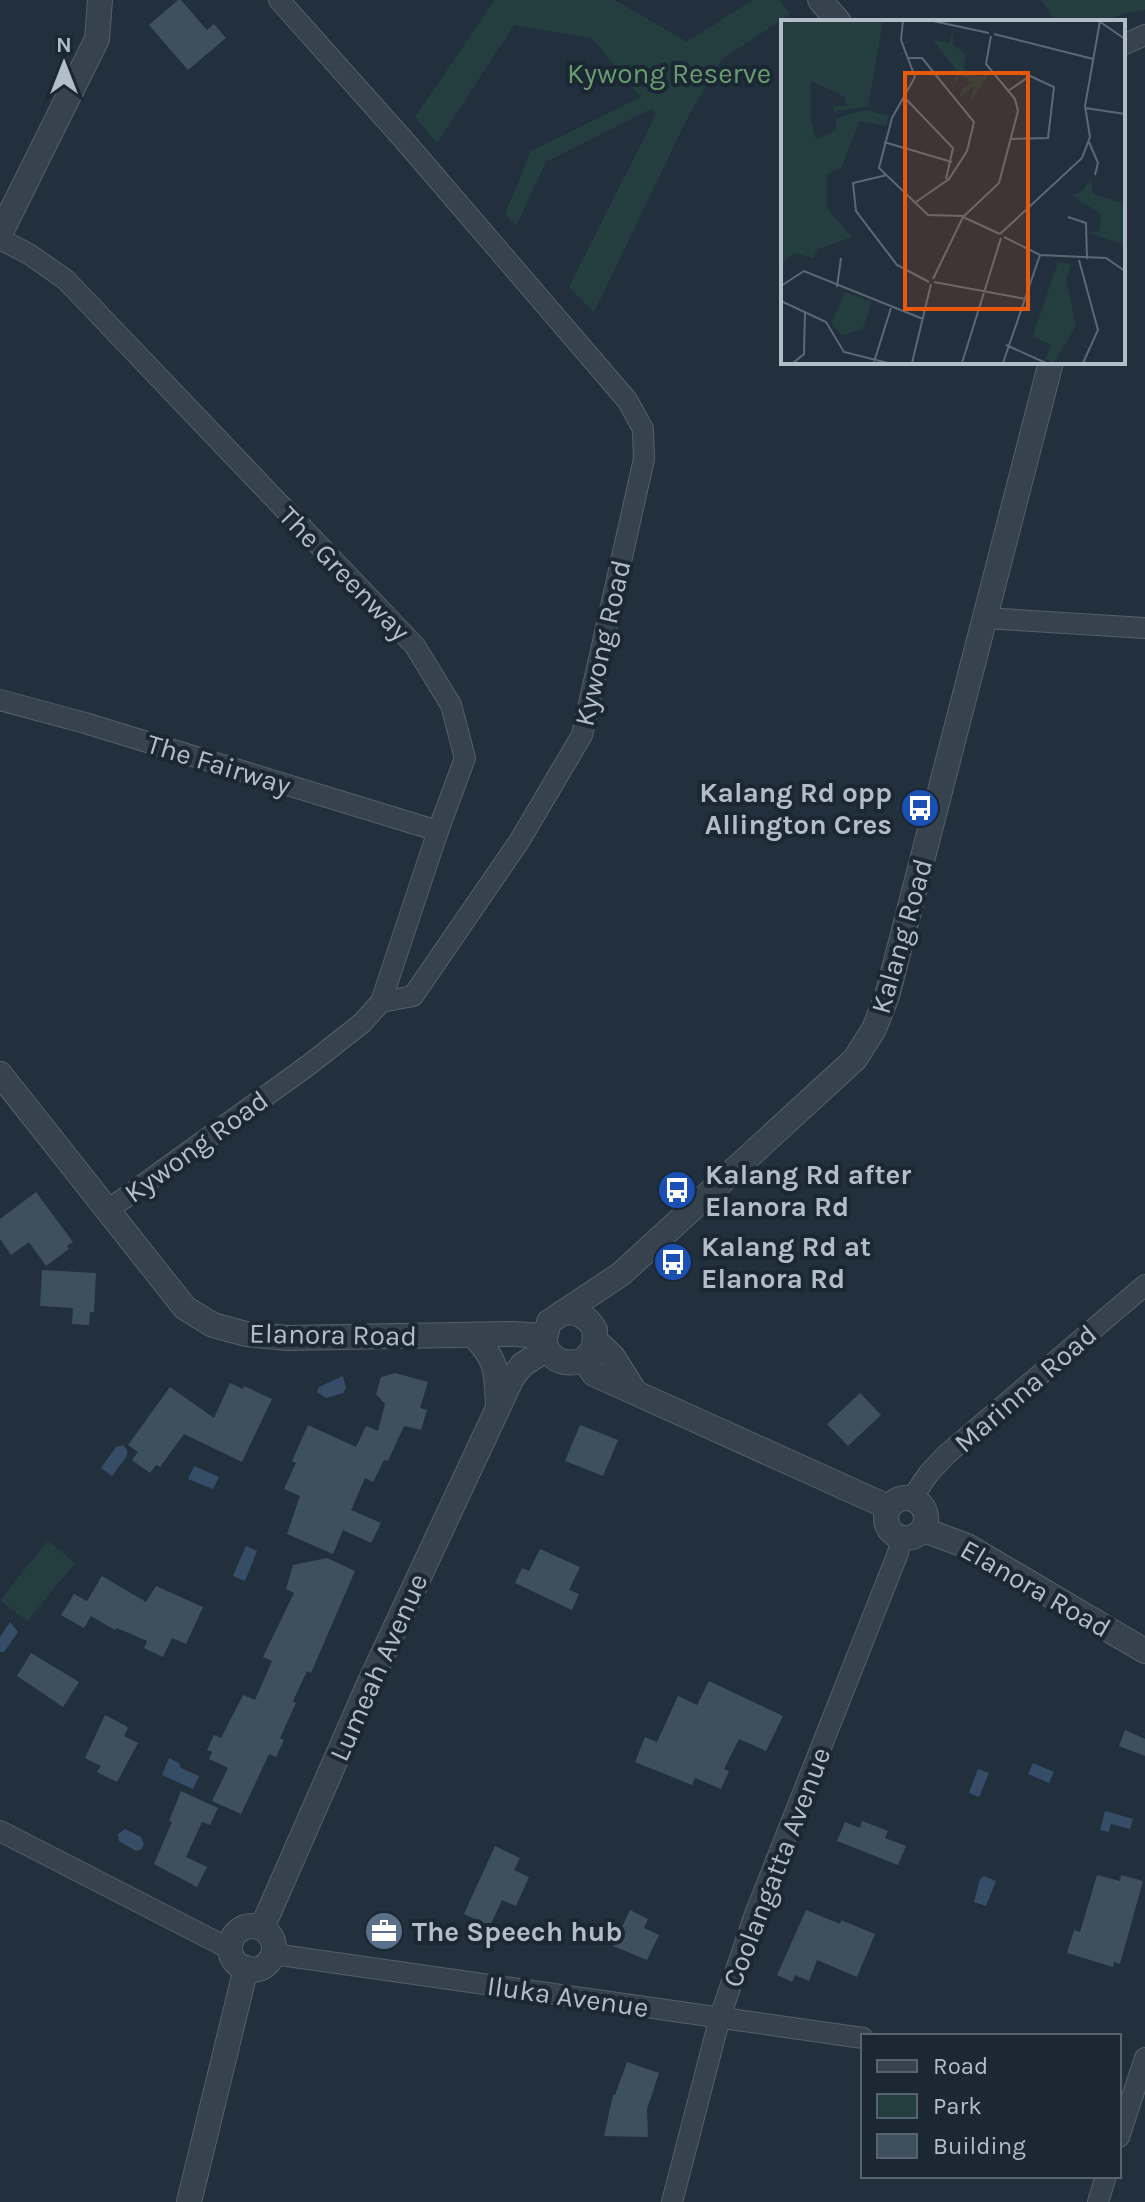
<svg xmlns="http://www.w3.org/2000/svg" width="1145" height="2202" viewBox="0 0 1145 2202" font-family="Karla,sans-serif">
  <rect width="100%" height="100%" fill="#22303e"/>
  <!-- green -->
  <g fill="#243e3f">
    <path d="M 495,0 L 615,0 L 687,42 L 753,0 L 779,0 L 790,14 L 722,59 L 687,119 L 594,312 L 569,287 L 656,114 L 651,109 L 546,162 L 516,226 L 505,214 L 531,151 L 641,97 L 592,38 L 514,25 L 437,143 L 415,117 Z"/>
    <path d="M 1040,0 L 1145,0 L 1145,10 L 1126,13 L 1099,22 L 1057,22 Z"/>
    <path d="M 48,1541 L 75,1563 L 27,1621 L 0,1600 Z"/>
  </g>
  <!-- water -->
  <g fill="#354d67">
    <path d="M 343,1376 L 346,1388 L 343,1393 L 326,1398 L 317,1392 L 319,1387 Z"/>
    <path d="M 123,1445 L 127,1450 L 127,1456 L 112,1476 L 101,1468 L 116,1447 Z"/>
    <path d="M 194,1466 L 219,1477 L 213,1489 L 188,1479 Z"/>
    <path d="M 246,1546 L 257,1551 L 245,1581 L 233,1576 Z"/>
    <path d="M 10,1622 L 18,1632 L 4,1652 L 0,1652 L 0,1637 Z"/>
    <path d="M 169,1758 L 179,1763 L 181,1768 L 199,1776 L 193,1789 L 162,1775 Z"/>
    <path d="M 1033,1763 L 1054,1772 L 1049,1783 L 1028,1774 Z"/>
    <path d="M 978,1769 L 989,1773 L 979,1797 L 969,1793 Z"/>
    <path d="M 1105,1811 L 1133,1819 L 1130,1829 L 1111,1824 L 1109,1832 L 1100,1830 Z"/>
    <path d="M 125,1829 L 141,1837 L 144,1844 L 142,1849 L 136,1851 L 119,1841 L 118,1834 Z"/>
    <path d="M 984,1876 L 996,1881 L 986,1906 L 974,1902 L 980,1879 Z"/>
  </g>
  <!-- building -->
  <g fill="#3e4f5e">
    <path d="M 178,0 L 181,0 L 207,30 L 214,24 L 226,38 L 188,70 L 149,25 Z"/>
    <path d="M 36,1192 L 73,1242 L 67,1246 L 69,1249 L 46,1266 L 29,1242 L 11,1255 L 0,1239 L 0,1219 Z"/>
    <path d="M 42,1270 L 96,1273 L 94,1312 L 90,1312 L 89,1325 L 72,1324 L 73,1308 L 40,1306 Z"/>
    <path d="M 395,1373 L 428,1382 L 420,1408 L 427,1410 L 421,1430 L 404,1426 L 388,1461 L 384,1460 L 373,1482 L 365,1478 L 351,1510 L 381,1523 L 371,1543 L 343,1530 L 333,1554 L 287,1534 L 300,1496 L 284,1489 L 296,1463 L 292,1461 L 308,1425 L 356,1447 L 366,1426 L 378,1431 L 385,1404 L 376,1394 L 381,1377 Z"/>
    <path d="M 230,1383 L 243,1389 L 244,1386 L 272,1399 L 242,1462 L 184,1434 L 160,1467 L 156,1465 L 150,1473 L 132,1460 L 138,1452 L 128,1445 L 170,1387 L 214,1418 Z"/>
    <path d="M 860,1393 L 881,1415 L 848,1446 L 827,1424 Z"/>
    <path d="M 580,1425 L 618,1440 L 603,1476 L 565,1461 Z"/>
    <path d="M 540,1549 L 580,1567 L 569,1590 L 579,1594 L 572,1610 L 515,1583 L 522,1568 L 529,1571 Z"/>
    <path d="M 327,1558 L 355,1571 L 311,1673 L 307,1671 L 293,1701 L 296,1703 L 280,1738 L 284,1740 L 276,1757 L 269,1754 L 241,1814 L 212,1801 L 228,1768 L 209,1759 L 212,1752 L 207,1750 L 214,1735 L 221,1738 L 243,1695 L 255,1700 L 272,1661 L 263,1657 L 294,1593 L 286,1589 L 293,1565 Z"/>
    <path d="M 102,1576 L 146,1602 L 156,1586 L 203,1607 L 186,1644 L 172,1638 L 163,1657 L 144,1648 L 147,1641 L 117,1628 L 115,1630 L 91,1616 L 84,1628 L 61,1615 L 74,1594 L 87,1601 Z"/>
    <path d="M 31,1653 L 79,1682 L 63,1707 L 17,1676 Z"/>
    <path d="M 709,1681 L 783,1716 L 766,1751 L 739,1739 L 724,1769 L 729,1771 L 721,1789 L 695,1778 L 692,1785 L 635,1762 L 645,1737 L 657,1742 L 678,1696 L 697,1705 Z"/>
    <path d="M 105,1715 L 126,1726 L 128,1728 L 124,1736 L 138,1743 L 117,1782 L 97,1772 L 101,1766 L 85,1758 Z"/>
    <path d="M 1125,1730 L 1145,1739 L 1145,1756 L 1119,1746 Z"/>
    <path d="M 181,1791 L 218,1808 L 210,1825 L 202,1822 L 186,1857 L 207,1867 L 197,1887 L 154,1864 L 172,1822 L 169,1821 Z"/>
    <path d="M 862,1821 L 888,1831 L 885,1838 L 906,1846 L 898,1865 L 837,1841 L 845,1822 L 860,1828 Z"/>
    <path d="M 495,1846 L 520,1858 L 514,1870 L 529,1877 L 516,1906 L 502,1900 L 490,1926 L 464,1914 Z"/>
    <path d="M 1097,1875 L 1120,1881 L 1121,1875 L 1143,1881 L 1120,1964 L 1114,1962 L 1113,1967 L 1067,1953 L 1074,1930 L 1080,1932 Z"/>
    <path d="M 630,1910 L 648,1919 L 644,1928 L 659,1935 L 647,1960 L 613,1946 Z"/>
    <path d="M 806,1910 L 840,1924 L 841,1920 L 875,1934 L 857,1977 L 817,1960 L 809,1981 L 795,1975 L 792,1982 L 777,1975 Z"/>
    <path d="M 627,2062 L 659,2073 L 647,2109 L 648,2137 L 604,2136 L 613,2095 L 615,2095 Z"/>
  </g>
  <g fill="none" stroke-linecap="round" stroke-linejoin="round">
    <defs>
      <g id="minor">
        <path d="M 1123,45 L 1145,35"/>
        <path d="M 0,239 L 29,254 L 66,280 L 415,646 L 451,705 L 465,758 L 438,831 L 381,1002"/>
        <path d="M 985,618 L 1145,628"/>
        <path d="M 0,700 L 85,723 L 438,831"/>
        <path d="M 108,1210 L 310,1064 L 362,1023 L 381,1002 L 413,996 L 520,840 L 582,735 L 644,459 L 643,429 L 627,400 L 403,139 L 279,0"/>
        <path d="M 912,1498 L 929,1473 L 947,1454 L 1145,1285"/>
        <path d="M 0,1831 L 230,1949"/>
        <path d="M 273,1954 L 863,2038"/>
        <path d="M 1119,2137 L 1145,2058"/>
        <path d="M 672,2202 L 720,2017 L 755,1914 L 898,1553 L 901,1538"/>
        <path d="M 1098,2202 L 1106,2176"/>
      </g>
      <g id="tertiary">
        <path d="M 820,0 L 839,22"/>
        <path d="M 0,234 L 97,39 L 100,0"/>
        <path d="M 0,1074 L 185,1308 L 213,1325 L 246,1334 L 287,1338 L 513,1334 L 544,1336"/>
        <path d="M 562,1313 C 578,1311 587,1316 595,1330 L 594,1348 L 584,1360 C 566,1366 552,1362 544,1343 L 549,1322 L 621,1274 L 855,1059 L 874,1029 L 887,996 L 1051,362"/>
        <path d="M 473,1335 C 498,1361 496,1370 498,1405"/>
        <path d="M 596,1341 L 613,1357 L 633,1389"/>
        <path d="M 584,1360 L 594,1374 L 888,1507"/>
        <circle cx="906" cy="1518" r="20"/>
        <path d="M 924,1530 L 967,1546 L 1145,1651"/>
        <circle cx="252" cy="1948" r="22"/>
        <path d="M 262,1928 L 369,1684 L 512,1378 L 522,1365 L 547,1349"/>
        <path d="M 189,2202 L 246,1968"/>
      </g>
    </defs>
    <!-- minor casing -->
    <use href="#minor" stroke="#54606c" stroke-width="22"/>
    <!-- tertiary casing -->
    <use href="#tertiary" stroke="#54606c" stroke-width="26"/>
    <!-- minor -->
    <use href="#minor" stroke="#36424e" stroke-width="20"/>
    <!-- tertiary -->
    <use href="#tertiary" stroke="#36424e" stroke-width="24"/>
  </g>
  <!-- icons -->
  <defs>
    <symbol id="bus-disc" viewBox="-11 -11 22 22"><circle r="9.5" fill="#1a4fb4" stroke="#1b2733"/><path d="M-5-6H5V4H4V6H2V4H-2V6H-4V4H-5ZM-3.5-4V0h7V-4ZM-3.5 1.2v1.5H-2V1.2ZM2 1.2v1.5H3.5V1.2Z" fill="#fff"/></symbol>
    <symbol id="office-disc" viewBox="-11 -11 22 22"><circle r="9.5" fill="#5c6f8a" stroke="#1b2733"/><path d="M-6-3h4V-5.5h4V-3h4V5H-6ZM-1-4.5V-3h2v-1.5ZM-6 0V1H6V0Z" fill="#fff"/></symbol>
  </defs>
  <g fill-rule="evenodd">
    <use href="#bus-disc" x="898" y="786" width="44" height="44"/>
    <use href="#bus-disc" x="655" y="1168" width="44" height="44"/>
    <use href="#bus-disc" x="651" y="1240" width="44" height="44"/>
    <use href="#office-disc" x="362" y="1909" width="44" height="44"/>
  </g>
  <g text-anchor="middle" stroke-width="8" stroke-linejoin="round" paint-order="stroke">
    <!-- park labels -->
    <g font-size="28" fill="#689c6f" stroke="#1b2733">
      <text x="669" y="83">Kywong Reserve</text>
    </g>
    <!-- street labels -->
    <g font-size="28" fill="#b2bdca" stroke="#1b2733">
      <text transform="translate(345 573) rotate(46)" y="10">The Greenway</text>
      <text transform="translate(602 643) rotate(-77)" y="10">Kywong Road</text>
      <text transform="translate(219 764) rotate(17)" y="10">The Fairway</text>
      <text transform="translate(901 936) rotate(-74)" y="10">Kalang Road</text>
      <text transform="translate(196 1146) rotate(-36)" y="10">Kywong Road</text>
      <text transform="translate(333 1334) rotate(1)" y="10">Elanora Road</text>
      <text transform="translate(1025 1388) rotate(-41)" y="10">Marinna Road</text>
      <text transform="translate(1036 1588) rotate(30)" y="10">Elanora Road</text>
      <text transform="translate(378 1667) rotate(-66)" y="10">Lumeah Avenue</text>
      <text transform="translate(776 1867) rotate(-69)" y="10">Coolangatta Avenue</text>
      <text transform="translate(568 1996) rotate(8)" y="10">Iluka Avenue</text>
    </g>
    <!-- poi labels -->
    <g font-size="28" font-weight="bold" fill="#b2bdca" stroke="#1b2733" text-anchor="start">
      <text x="892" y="802" text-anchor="end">Kalang Rd opp<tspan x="892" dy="32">Allington Cres</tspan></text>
      <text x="705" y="1184">Kalang Rd after<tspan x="705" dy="32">Elanora Rd</tspan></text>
      <text x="701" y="1256">Kalang Rd at<tspan x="701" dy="32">Elanora Rd</tspan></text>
      <text x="412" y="1941">The Speech hub</text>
    </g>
  </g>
  <!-- overview -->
  <g transform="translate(781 20)">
    <rect width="344" height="344" fill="#22303e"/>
    <path d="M 0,1 L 102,1 L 87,86 L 53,92 L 52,86 L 66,86 L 64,77 L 30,61 L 30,101 L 35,120 L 55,110 L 55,98 L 85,90 L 108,96 L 105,106 L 79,101 L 60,148 L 46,154 L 46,188 L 71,217 L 37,229 L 32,238 L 13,233 L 0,244 ZM 172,8 L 172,24 L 185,35 L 182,48 L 197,57 L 208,54 L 187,86 L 194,65 L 179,77 L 181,69 L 192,63 L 179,55 L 171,68 L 177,52 L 152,20 L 168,24 ZM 310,158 L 312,174 L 344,184 L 344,225 L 307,213 L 319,211 L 320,194 L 290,175 L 302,171 ZM 277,242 L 290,244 L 285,259 L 295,306 L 273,343 L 264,339 L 270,325 L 252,316 ZM 64,272 L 91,282 L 81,310 L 60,315 L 50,303 Z" fill="#243e3f"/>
    <path fill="none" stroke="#5c6876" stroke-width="2" d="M 122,1 L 120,20 L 134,57 L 111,98 L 98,148 L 147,195 L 182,196M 152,1 L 208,13M 318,1 L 344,19M 213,14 L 312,39M 128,38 L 141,38 L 193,102 L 186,131 L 168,159 L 135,182M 227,71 L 249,56 L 273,67 L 267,118 L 229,119M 124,78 L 172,128 L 165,159M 304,88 L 344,94M 103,122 L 171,142M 308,122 L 317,143 L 314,155M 106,155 L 72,163 L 75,191 L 116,245 L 148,262M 182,197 L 218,163 L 237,91 L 234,79 L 205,44 L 210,16M 182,197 L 219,214M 287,197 L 305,203 L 306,239M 219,214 L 301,138 L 309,117 L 304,86 L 319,1M 223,217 L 259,235 L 325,238 L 344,251M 298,240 L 317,310 L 302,343M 152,259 L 182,197M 153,262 L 245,279M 0,266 L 23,251 L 142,299M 56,267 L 60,238M 0,281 L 45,302 L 63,332 L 107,343M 225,325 L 265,343M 93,342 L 110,288M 12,343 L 23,334 L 24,292M 131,343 L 150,264M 181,343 L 220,218M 222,343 L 259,235"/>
    <path fill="#e8590c" fill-opacity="0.15" stroke="#e8590c" stroke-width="4" d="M 124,53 L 247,53 L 247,289 L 124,289 Z"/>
    <rect width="344" height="344" fill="none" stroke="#b2bdca" stroke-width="4"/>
  </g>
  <!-- legend -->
  <rect x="861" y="2034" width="260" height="144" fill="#1b2733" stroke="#57636f" stroke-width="2"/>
  <rect x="877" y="2060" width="40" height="12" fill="#36424e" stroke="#57636f" stroke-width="2"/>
  <text x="933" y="2074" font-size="24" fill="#b2bdca">Road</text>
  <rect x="877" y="2094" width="40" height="24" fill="#243e3f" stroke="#57636f" stroke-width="2"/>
  <text x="933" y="2114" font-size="24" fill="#b2bdca">Park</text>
  <rect x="877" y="2134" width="40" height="24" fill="#3e4f5e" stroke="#57636f" stroke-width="2"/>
  <text x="933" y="2154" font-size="24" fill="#b2bdca">Building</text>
  <!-- north arrow -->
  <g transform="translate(64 64)" stroke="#1b2733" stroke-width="6" paint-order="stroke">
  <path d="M0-6L14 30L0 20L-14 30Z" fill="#b2bdca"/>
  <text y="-12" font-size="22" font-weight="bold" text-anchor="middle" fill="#b2bdca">N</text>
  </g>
</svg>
